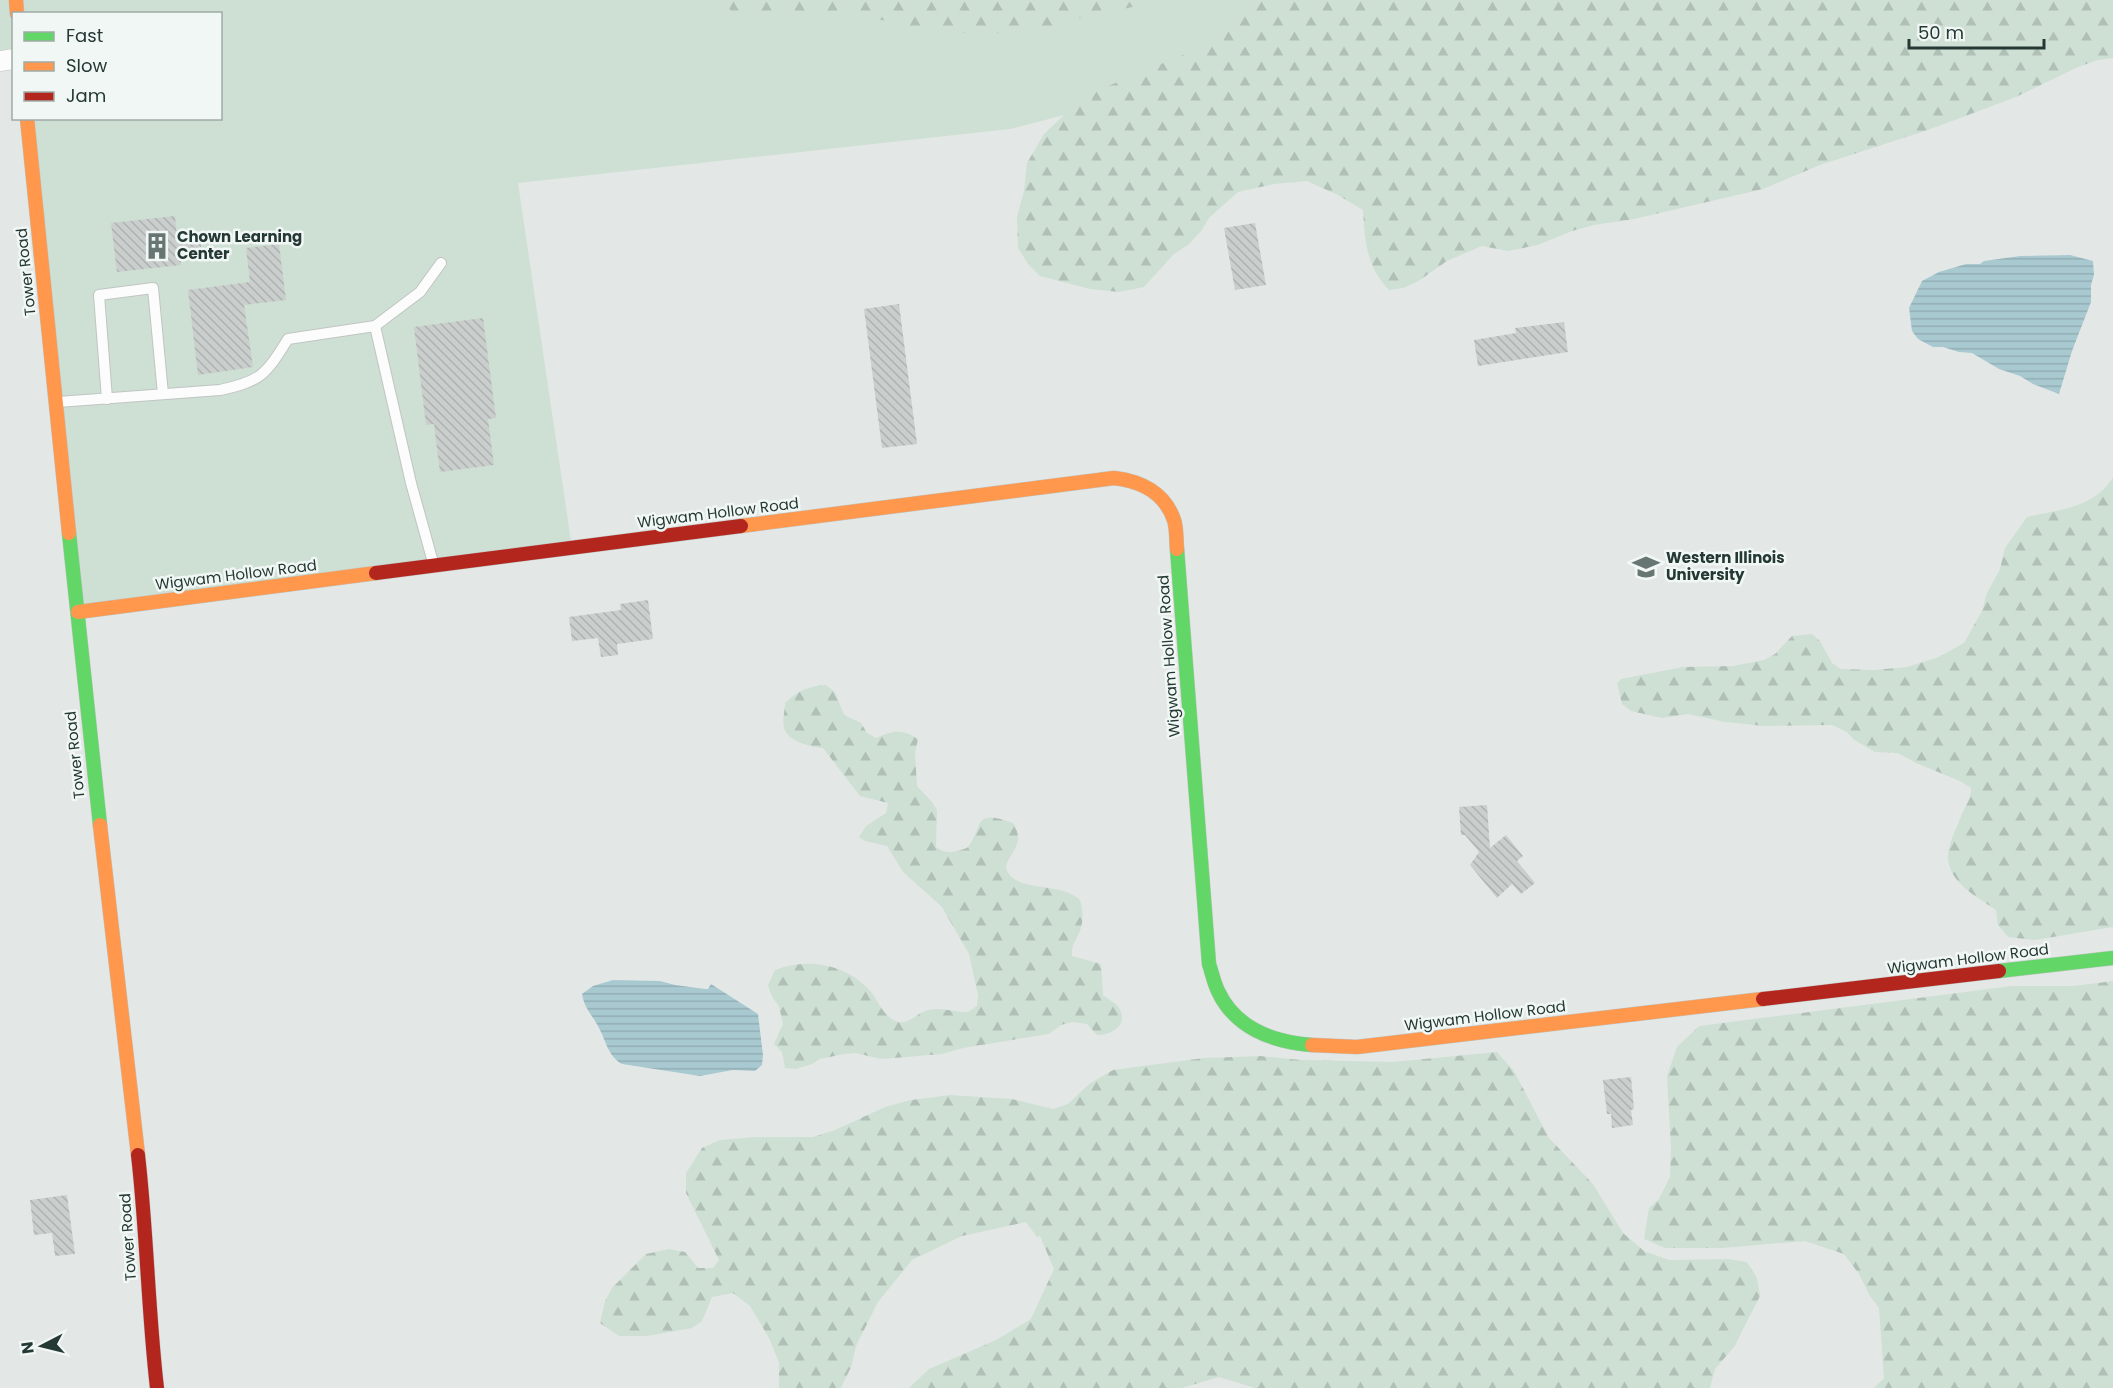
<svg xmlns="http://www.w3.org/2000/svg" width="2113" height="1388" viewBox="0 0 2113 1388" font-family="Poppins,sans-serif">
  <defs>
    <pattern id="forest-firs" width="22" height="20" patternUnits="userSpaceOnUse" patternTransform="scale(1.5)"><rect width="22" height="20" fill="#cedfd4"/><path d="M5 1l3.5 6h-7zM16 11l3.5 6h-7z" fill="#b1c0b7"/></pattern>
    <pattern id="water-rules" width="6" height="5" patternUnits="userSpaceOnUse" patternTransform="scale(1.5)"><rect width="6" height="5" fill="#a9c9d1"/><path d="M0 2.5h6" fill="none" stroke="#91adb4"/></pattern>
    <pattern id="building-back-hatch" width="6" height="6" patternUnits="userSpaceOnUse" patternTransform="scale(1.5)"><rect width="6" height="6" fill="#cacfcd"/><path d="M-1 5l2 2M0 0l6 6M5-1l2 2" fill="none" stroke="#adb2b1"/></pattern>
  </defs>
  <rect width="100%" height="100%" fill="#e3e8e6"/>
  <!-- grass -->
  <path fill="#cedfd4" d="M 0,0 L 1510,0 L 1010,129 L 518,183 L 572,548 L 78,612 L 27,119 L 220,118 L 220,14 L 14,14 L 13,59 L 0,61 Z"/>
  <!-- forest -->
  <g fill="url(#forest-firs)">
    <path d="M 717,0 L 1166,0 L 1070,20 L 1048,32 L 969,33 L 932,31 L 877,19 L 854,10 L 804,19 L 733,12 Z"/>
    <path d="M 1254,0 L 2113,0 L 2113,58 L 2098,60 L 2078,67 L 2016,97 L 1928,130 L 1820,165 L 1763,189 L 1634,219 L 1594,225 L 1572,231 L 1538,245 L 1508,251 L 1482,246 L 1447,261 L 1417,282 L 1403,288 L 1389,290 C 1366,266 1365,241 1363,210 L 1338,195 L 1307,181 L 1274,184 L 1238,192 L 1209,218 L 1202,230 L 1188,245 L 1174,254 L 1144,287 L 1119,292 L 1090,289 L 1040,276 L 1028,264 L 1018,248 L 1017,217 L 1024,191 L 1027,163 L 1044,134 L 1064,115 L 1096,91 L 1202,47 L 1235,14 Z"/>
    <path d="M 2113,477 L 2113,927 L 2035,940 L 2008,937 L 1998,925 L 1996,910 C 1977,897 1947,882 1948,855 C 1949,843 1956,829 1960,819 C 1964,807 1971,801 1971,788 L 1960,781 L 1916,763 L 1898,753 L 1875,752 L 1853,739 L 1847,732 L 1832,725 L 1764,726 L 1725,722 L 1688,714 L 1662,718 L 1631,711 L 1622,704 L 1617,683 L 1621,679 L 1683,667 L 1733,666 L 1764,660 L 1775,654 L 1792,636 L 1812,634 L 1820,641 L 1832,663 L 1841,669 L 1874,670 L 1907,667 L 1939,657 L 1964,643 L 1983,609 L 1986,595 L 2000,569 L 2005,548 L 2027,517 C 2058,510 2095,508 2113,477 Z"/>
    <path d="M 826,685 L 835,692 L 844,715 L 861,723 L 867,733 L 876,738 C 892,731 902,728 918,739 L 915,753 L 917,786 L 932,802 L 937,810 L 936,847 C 948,855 954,852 967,848 C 985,826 971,808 1013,823 C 1029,847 1001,858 1007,871 C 1020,894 1061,881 1080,900 C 1083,911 1084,922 1079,933 C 1075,942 1071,946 1072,956 L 1101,964 L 1103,995 C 1108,999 1116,1003 1119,1008 C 1129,1025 1112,1035 1097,1035 L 1087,1024 L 1072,1022 L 1061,1025 L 1049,1034 L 963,1048 L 942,1054 L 882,1059 L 855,1053 L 844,1054 L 820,1059 L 812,1064 L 796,1069 L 785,1068 L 782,1052 L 774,1044 L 783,1024 L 779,1006 L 773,998 L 769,989 L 768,985 L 775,970 C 807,957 848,964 871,992 C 879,1002 884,1018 898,1022 C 907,1024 915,1016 923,1012 C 939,1005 952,1013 968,1012 L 977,1006 L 978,995 L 969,954 L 942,907 L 903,872 L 887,846 L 865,841 L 859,837 L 866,826 L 886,813 L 888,803 L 860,796 L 823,748 C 812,747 788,742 784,728 C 782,721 785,710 785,703 C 798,691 808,686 826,685 Z"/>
    <path d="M 2113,981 L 2113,1388 L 1874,1388 L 1884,1378 L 1879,1308 L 1870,1296 L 1859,1274 L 1844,1254 L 1805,1241 L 1722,1248 L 1665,1248 L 1644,1239 L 1649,1208 L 1659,1199 L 1670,1177 L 1671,1149 L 1667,1076 L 1677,1047 L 1699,1026 L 2012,986 L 2074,986 Z"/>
    <path d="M 1497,1052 L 1514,1071 L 1549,1138 L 1593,1184 L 1623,1233 L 1644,1251 L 1669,1260 L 1728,1259 L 1747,1262 L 1757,1278 L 1760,1296 L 1734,1347 L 1715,1369 L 1710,1388 L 1255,1388 L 1219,1377 L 1182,1388 L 909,1388 L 929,1369 L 996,1340 L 1031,1319 L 1054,1269 L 1040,1236 L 1037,1237 L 1026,1222 L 962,1236 L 912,1260 L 878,1302 L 856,1346 L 851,1367 L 841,1388 L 779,1388 L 779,1362 L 769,1338 L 750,1306 L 733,1293 L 712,1297 L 702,1321 L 692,1328 L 647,1336 L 619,1336 L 600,1323 L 605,1301 L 612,1288 L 646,1254 L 669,1249 L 685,1252 L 698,1268 L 713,1268 L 719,1260 L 686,1193 L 686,1173 L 702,1148 L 720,1140 L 755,1137 L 813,1137 L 835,1130 L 885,1107 L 911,1100 L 950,1095 L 1012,1099 L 1053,1109 L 1068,1104 L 1089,1084 L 1113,1070 L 1204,1058 L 1260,1056 L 1301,1060 L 1393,1062 Z"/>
  </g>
  <!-- water -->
  <g fill="url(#water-rules)">
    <path d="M 2070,255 L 2093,261 L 2094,275 L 2091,285 L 2091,302 L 2072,351 L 2059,394 L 2033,384 L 2020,376 L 1999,369 L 1972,353 L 1959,352 L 1943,347 L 1933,347 L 1918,339 L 1912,331 L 1909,308 L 1922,281 L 1939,272 L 1966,264 L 1980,264 L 1984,261 L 2020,256 Z"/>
    <path d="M 613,980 L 660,981 L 675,985 L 705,989 L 708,989 L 711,984 L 758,1014 L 763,1055 L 762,1065 L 755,1071 L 733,1070 L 700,1076 L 622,1064 C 608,1056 606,1041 599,1028 C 593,1016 584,1008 582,994 L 593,986 Z"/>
  </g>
  <!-- building -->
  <g fill="url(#building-back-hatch)">
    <path d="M 175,216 L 177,237 L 200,234 L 202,256 L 181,258 L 181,265 L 117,272 L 111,223 Z"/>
    <path d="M 1255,223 L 1266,285 L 1235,290 L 1224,228 Z"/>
    <path d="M 279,244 L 286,300 L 244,305 L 253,367 L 198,375 L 188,290 L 250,282 L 246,248 Z"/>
    <path d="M 899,304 L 917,444 L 882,448 L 864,309 Z"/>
    <path d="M 483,318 L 496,418 L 488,419 L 494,465 L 440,472 L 434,424 L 426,425 L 414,327 Z"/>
    <path d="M 1564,322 L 1568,352 L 1478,366 L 1474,340 L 1516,333 L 1515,328 Z"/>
    <path d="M 648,600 L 653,639 L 617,644 L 618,655 L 601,657 L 598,638 L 572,641 L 569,617 L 621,610 L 620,604 Z"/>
    <path d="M 1487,805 L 1490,848 L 1506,835 L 1523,856 L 1517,861 L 1535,883 L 1521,894 L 1512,884 L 1497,898 L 1470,865 L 1479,852 L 1465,835 L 1461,835 L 1459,807 Z"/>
    <path d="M 1631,1077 L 1634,1109 L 1631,1110 L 1633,1125 L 1612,1128 L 1611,1114 L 1607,1114 L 1603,1080 Z"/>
    <path d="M 67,1195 L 75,1254 L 55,1256 L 52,1233 L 34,1235 L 30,1200 Z"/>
  </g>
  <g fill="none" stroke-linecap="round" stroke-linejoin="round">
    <defs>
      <g id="lane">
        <path d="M 375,326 L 420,292 L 441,263"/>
        <path d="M 107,399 L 99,295 L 153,288 L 163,394"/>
        <path d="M 58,402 L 220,390 C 262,381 266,374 288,339 L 375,326 L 411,483 L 434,566"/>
      </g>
      <path id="street" d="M 0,61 L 14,59"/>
      <g id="fast">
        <path d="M 69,533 L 100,825"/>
        <path d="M 1177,549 L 1209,964 C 1212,973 1214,983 1218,991 C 1235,1028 1273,1042 1312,1045"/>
        <path d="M 1999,971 L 2113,958"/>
      </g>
      <g id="slow">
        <path d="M 16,0 L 17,14"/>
        <path d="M 27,118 L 69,533"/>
        <path d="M 741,526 L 1114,478 C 1141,481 1165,493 1174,520 C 1177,529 1176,540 1177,549"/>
        <path d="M 78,612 L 376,573"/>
        <path d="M 100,825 L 138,1155"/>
        <path d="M 1312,1045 L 1357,1047 L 1763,999"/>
      </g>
      <g id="jam">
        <path d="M 376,573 L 741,526"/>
        <path d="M 1763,999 L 1999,971"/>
        <path d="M 138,1155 C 147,1233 148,1311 157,1388"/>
      </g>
    </defs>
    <!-- lane casing -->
    <use href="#lane" stroke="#c0c5c3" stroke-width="12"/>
    <!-- street casing -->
    <use href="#street" stroke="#c0c5c3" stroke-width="21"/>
    <!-- fast casing -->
    <use href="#fast" stroke="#c0c5c3" stroke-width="15"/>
    <!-- slow casing -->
    <use href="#slow" stroke="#c0c5c3" stroke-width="15"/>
    <!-- jam casing -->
    <use href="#jam" stroke="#c0c5c3" stroke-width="15"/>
    <!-- lane -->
    <use href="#lane" stroke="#fbfcfb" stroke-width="10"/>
    <!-- street -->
    <use href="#street" stroke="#fbfcfb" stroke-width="20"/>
    <!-- fast -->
    <use href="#fast" stroke="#63d668" stroke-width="14"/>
    <!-- slow -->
    <use href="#slow" stroke="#ff974d" stroke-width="14"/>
    <!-- jam -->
    <use href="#jam" stroke="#b3261e" stroke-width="14"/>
  </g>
  <!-- icons -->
  <defs>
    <symbol id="building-bare" viewBox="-9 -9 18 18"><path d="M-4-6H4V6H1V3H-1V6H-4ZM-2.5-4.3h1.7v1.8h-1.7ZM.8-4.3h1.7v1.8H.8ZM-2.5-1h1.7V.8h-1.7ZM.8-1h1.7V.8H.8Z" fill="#677672" stroke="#f1f7f4" stroke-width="2.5" paint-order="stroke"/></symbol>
    <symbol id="university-bare" viewBox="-9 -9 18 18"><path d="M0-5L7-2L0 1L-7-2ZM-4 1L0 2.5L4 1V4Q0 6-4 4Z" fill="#677672" stroke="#f1f7f4" stroke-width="2.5" paint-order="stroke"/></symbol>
  </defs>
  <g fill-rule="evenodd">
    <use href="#building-bare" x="138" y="227" width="38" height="38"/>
    <use href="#university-bare" x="1627" y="548" width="38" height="38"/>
  </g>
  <g text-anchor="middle" stroke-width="5" stroke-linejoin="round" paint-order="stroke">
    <!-- poi labels -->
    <g font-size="15" font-weight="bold" fill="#243834" stroke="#f1f7f4" text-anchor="start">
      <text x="177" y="242">Chown Learning<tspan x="177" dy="17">Center</tspan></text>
      <text x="1666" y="563">Western Illinois<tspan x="1666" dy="17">University</tspan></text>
    </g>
    <!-- street labels -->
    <g font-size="15" fill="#243834" stroke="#f1f7f4">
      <text transform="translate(26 272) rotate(-96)" y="5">Tower Road</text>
      <text transform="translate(718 513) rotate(-7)" y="5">Wigwam Hollow Road</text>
      <text transform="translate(236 575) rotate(-7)" y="5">Wigwam Hollow Road</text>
      <text transform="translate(1169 656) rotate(-94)" y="5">Wigwam Hollow Road</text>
      <text transform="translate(75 755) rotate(-96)" y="5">Tower Road</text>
      <text transform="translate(1968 959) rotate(-7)" y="5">Wigwam Hollow Road</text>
      <text transform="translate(1485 1016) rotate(-7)" y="5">Wigwam Hollow Road</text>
      <text transform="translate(128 1237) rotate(-94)" y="5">Tower Road</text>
    </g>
  </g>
  <!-- legend -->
  <rect x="12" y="12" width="210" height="108" fill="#f1f7f4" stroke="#9faba7" stroke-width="1.5"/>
  <rect x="24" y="32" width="30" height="9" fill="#63d668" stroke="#9faba7" stroke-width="1.5"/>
  <text x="66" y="42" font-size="18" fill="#243834">Fast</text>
  <rect x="24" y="62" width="30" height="9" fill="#ff974d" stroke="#9faba7" stroke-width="1.5"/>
  <text x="66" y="72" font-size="18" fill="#243834">Slow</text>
  <rect x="24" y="92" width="30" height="9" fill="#b3261e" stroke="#9faba7" stroke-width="1.5"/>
  <text x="66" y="102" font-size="18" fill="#243834">Jam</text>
  <!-- north arrow -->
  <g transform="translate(42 1346) rotate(263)" stroke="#f1f7f4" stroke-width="4.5" paint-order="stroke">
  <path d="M0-4.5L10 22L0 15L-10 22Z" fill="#243834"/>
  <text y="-9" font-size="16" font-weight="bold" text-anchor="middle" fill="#243834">N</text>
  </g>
  <!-- scale -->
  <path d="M1909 39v9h135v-9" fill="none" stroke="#243834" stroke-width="3"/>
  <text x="1918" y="39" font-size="18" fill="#243834" stroke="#f1f7f4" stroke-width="4.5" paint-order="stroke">50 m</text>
</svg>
